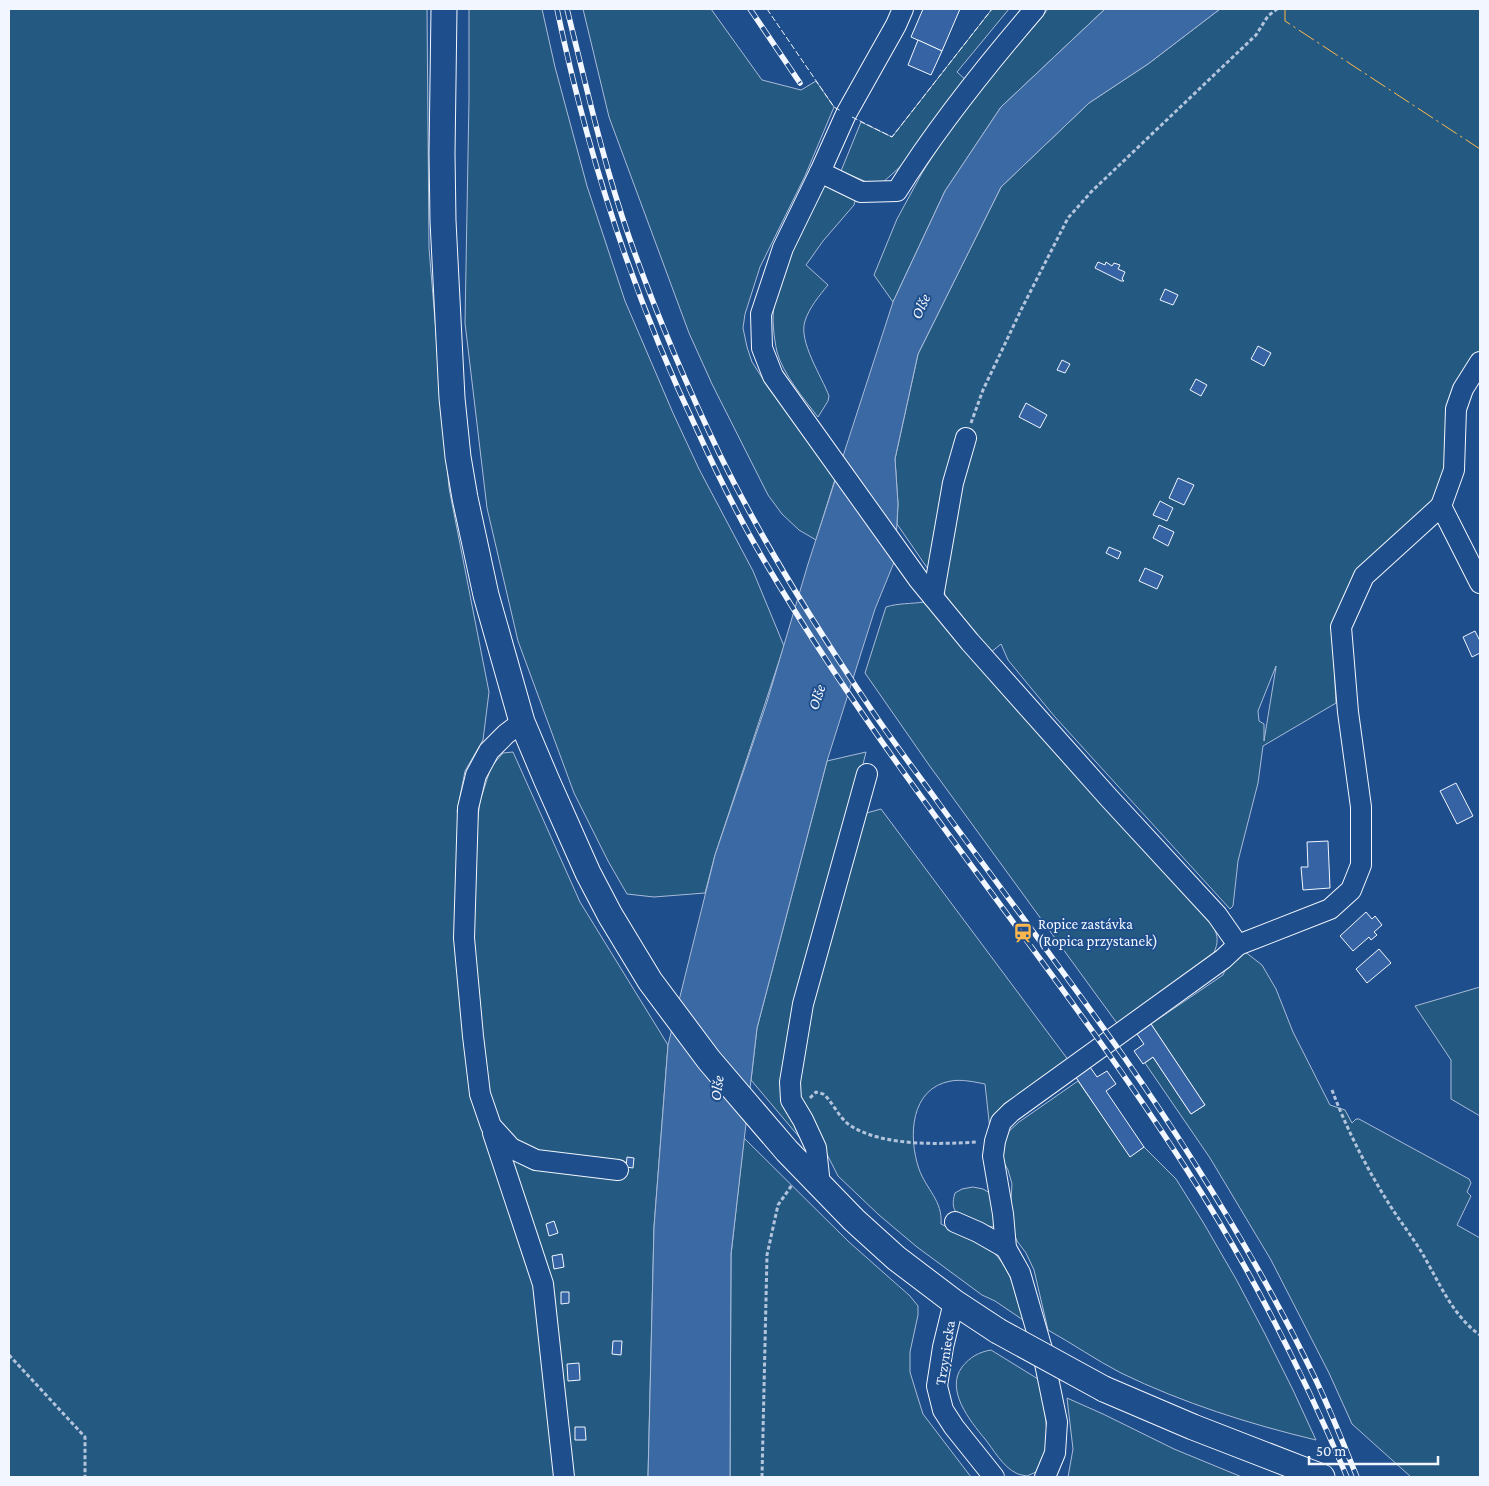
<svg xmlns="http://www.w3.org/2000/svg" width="1489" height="1486" viewBox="0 0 1489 1486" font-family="'Crimson Pro',serif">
  <rect width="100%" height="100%" fill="#1f4e8c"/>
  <!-- green -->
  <g fill="#245a82" stroke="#a8bbd7" fill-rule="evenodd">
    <path d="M 9,9 L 427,9 L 429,248 L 449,488 L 489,692 L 483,740 L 465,771 L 457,812 L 476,832 L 480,801 L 491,767 L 503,753 L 513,752 L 580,902 L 668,1045 L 654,1227 L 648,1477 L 9,1477 Z"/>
    <path d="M 469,9 L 542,9 L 555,67 L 587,186 L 625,301 L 673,413 L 699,469 L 753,571 L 784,646 L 715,855 L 705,893 L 654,897 L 627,894 L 608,861 L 574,793 L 518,641 L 487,508 L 465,323 L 469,99 Z"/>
    <path d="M 583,9 L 711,9 L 762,80 L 801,90 L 816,81 L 834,107 L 805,176 L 760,267 L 745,314 L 743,328 L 747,347 L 752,362 L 770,390 L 836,476 L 816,540 L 799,530 L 782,514 L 768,495 L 712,384 L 689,333 L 609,117 Z"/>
    <path d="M 992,9 L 1009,9 L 957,72 L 967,81 L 911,157 L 881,184 L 869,183 L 841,171 L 861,122 L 892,137 Z"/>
    <path d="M 1048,9 L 1105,9 L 1001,107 L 945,191 L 893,302 L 874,275 L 897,219 L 922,173 L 946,135 L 1003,62 Z"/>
    <path d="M 1220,9 L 1480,9 L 1480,356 L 1448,471 L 1424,516 L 1332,623 L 1336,703 L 1263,746 L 1258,783 L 1238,861 L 1233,906 L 1230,909 L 1055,717 L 1008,660 L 1001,644 L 990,653 L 945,597 L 944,585 L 928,569 L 897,524 L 898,504 L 895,459 L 918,354 L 1001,187 L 1089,103 L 1148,64 ZM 1276,666 L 1276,667 L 1264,741 L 1264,724 L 1259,721 L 1258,711 Z"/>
    <path d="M 826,182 L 857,194 L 854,205 L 823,241 L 806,265 L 828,285 C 819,296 809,308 805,321 C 798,341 822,377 829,396 L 828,401 L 818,417 C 804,399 783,374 777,352 C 774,338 771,316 775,302 C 785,260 807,220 826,182 Z"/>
    <path d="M 924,602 L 1200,909 C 1215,929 1225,937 1209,961 L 1119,1026 L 929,765 L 865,673 L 886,607 C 898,603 911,604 924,602 Z"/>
    <path d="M 866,752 L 782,1093 L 785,1110 L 799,1126 L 811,1151 L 751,1080 L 757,1028 L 827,761 Z"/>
    <path d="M 881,809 L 1069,1061 L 990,1130 L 985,1084 C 975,1082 961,1079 951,1081 C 910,1088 908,1137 919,1169 C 926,1189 943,1201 941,1224 C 956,1232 973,1238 987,1247 C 1008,1261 1019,1298 1026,1322 L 995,1301 L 982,1295 L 917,1247 L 879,1215 L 838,1176 L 807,1115 L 795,1084 L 796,1062 L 863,814 Z"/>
    <path d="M 1244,951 L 1262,965 L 1276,989 L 1293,1032 L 1330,1105 L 1345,1110 L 1352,1123 L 1356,1119 L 1359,1119 L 1469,1179 L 1471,1183 L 1467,1192 L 1471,1196 L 1457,1225 L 1480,1238 L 1480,1477 L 1411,1477 L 1352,1424 L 1329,1373 L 1271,1260 L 1210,1158 L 1145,1063 L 1153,1057 L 1191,1114 L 1205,1105 L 1151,1024 L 1223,975 L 1227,966 Z"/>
    <path d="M 1480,987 L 1480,1116 L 1451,1099 L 1451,1060 L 1415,1006 Z"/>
    <path d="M 1078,1081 L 1130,1156 L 1144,1147 L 1176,1179 L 1203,1222 L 1236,1279 L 1264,1332 L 1293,1390 L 1316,1440 C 1249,1424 1183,1403 1121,1373 C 1096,1360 1073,1344 1048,1330 L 1034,1270 L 1026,1253 L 1017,1241 L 1012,1229 L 1010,1215 L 1012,1184 L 1008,1170 L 1002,1159 L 1001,1144 L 1007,1133 L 1019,1122 Z"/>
    <path d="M 744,1138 L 849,1242 L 910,1296 L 918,1306 L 918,1315 L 910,1352 L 910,1372 L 917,1395 L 923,1414 L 971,1477 L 730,1477 L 731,1255 Z"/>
    <path d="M 973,1187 L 983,1189 L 990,1193 L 995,1227 C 988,1227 982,1224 975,1222 C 959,1216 949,1213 955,1193 L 962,1189 Z"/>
    <path d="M 991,1350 L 1038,1379 L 1043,1393 L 1048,1443 L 1045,1454 L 1036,1472 L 1027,1476 C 1023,1475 1019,1475 1016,1473 C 1003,1467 993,1449 985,1439 C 970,1421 945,1390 962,1367 C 970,1357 979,1352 991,1350 Z"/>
    <path d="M 1067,1398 L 1103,1414 L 1174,1449 L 1242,1477 L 1068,1477 L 1073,1449 Z"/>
  </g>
  <!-- water -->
  <path fill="#3b69a3" stroke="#a8bbd7" d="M 1105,9 L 1220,9 L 1148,64 L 1089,103 L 1001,187 L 918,354 L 895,459 L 898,504 L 895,560 L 875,609 L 827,761 L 757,1028 L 731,1254 L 730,1477 L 648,1477 L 654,1227 L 668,1045 L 715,855 L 767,702 L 808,564 L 893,302 L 945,191 L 1001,107 Z"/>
  <!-- building -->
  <g fill="#3563a3" stroke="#f2f6ff">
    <path d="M 923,9 L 960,9 L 942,51 L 911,37 Z"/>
    <path d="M 918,40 L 942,51 L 931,75 L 908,65 Z"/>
    <path d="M 1098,262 L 1105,265 L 1106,262 L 1112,266 L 1114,263 L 1120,265 L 1118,269 L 1125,272 L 1122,279 L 1124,281 L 1121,281 L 1095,268 Z"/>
    <path d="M 1165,289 L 1178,295 L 1173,305 L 1160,300 Z"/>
    <path d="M 1258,346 L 1271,353 L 1264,366 L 1251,359 Z"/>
    <path d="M 1062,360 L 1070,364 L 1065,373 L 1057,370 Z"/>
    <path d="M 1196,379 L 1207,385 L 1201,396 L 1190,390 Z"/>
    <path d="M 1026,403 L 1047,415 L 1040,428 L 1019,417 Z"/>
    <path d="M 1178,478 L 1194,485 L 1184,505 L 1169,498 Z"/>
    <path d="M 1160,501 L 1173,508 L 1167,521 L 1153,515 Z"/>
    <path d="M 1159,525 L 1174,532 L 1168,546 L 1153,538 Z"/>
    <path d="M 1109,547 L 1121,552 L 1118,559 L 1106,553 Z"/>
    <path d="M 1145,568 L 1163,576 L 1157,589 L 1139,581 Z"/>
    <path d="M 1475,631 L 1480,641 L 1480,653 L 1472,657 L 1463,637 Z"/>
    <path d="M 1456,783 L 1473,816 L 1457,824 L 1440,791 Z"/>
    <path d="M 1328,841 L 1330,888 L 1303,890 L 1301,867 L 1308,867 L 1307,842 Z"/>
    <path d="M 1366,912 L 1372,919 L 1375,916 L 1382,925 L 1374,932 L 1377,935 L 1371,940 L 1369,937 L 1353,951 L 1340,936 Z"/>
    <path d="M 1379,949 L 1391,963 L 1367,983 L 1356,969 Z"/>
    <path d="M 1151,1024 L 1205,1105 L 1191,1114 L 1153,1057 L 1143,1064 L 1134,1051 L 1144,1044 L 1137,1034 Z"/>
    <path d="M 1090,1067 L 1097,1077 L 1107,1071 L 1116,1084 L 1106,1091 L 1144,1147 L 1130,1157 L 1075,1076 Z"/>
    <path d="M 627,1157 L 634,1158 L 633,1168 L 626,1167 Z"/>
    <path d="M 554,1221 L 558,1233 L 549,1236 L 546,1224 Z"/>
    <path d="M 562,1254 L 564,1267 L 554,1269 L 552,1256 Z"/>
    <path d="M 561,1292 L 569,1292 L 569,1303 L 561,1304 Z"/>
    <path d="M 613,1341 L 622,1341 L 621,1355 L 612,1354 Z"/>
    <path d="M 579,1363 L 580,1380 L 568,1381 L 567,1364 Z"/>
    <path d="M 575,1427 L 585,1427 L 586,1440 L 575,1440 Z"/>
  </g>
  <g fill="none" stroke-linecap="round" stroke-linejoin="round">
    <defs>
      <g id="minor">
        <path d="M 903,9 L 896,25 L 846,114 L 820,172 L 783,248 L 761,314 L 762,348 L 773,376 L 919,580 L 970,642 L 1109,798 L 1217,915 L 1238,945"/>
        <path d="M 820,172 L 861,192 L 897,191 C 937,127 986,66 1035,9"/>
        <path d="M 1441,506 L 1454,470 L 1456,409 L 1463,389 L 1480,362"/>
        <path d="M 933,597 L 953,483 L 966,438"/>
        <path d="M 522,722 L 506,734 L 489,751 L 476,775 L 468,808 L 464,938 L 473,1036 L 480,1094 L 491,1126 L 511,1148 L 536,1160 L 618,1170"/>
        <path d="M 493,1133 L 543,1284 L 564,1477"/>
        <path d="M 820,1185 L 816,1148 L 803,1120 L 791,1100 L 790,1082 L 803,1004 L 867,774"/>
        <path d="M 955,1222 L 978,1232 L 1006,1248"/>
        <path d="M 954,1302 L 943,1347 L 937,1386 L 943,1410 L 954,1427 L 994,1477"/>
        <path d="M 1045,1477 L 1055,1453 L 1057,1422 L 1042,1349 L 1020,1273 L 1006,1248 L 1003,1214 L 993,1156 L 995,1141 L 1001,1122 L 1011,1112 L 1223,959 L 1238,945 L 1330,909 L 1351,890 L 1361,865 L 1361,807 L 1348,712 L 1341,627 L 1364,576 L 1441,506 L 1480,583"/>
      </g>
      <g id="major">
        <path d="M 444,9 L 442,154 L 443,221 L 452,398 L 458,457 L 465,498 L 486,595 L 522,722 L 547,781 L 588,873 L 610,915 L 650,981 L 709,1060 L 787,1151 L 854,1220 L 896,1258 L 954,1302 L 998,1331"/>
        <path d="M 1104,1389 L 1193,1427 L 1322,1477"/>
      </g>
    </defs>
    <!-- minor casing -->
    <use href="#minor" stroke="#f2f6ff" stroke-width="22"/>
    <!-- major casing -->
    <use href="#major" stroke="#f2f6ff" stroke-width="27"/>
    <!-- path -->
    <g stroke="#b3c4dc" stroke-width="3" stroke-dasharray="4 2.5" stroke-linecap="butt">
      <path d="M 971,423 L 983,390 L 1021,310 L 1068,218 L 1091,192 L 1256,35 L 1268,16 L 1277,9"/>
      <path d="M 1332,1090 C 1347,1130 1368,1171 1391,1207 C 1400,1221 1410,1234 1419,1248 C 1437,1277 1451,1315 1480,1335"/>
      <path d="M 810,1098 L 816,1092 C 818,1093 821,1093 823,1094 C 832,1100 839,1119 851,1126 C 885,1147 940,1144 978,1142"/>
      <path d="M 9,1355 L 85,1437 L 85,1477"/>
      <path d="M 762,1477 L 767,1255 L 778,1205 L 792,1185"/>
    </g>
    <!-- minor -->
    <use href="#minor" stroke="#1f4e8c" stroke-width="20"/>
    <!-- major -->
    <use href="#major" stroke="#1f4e8c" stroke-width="25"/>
    <defs>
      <g id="rail">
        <path d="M 557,9 C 588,157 633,296 698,432 C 719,478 742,524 768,567 C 893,778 1055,964 1187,1170 C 1250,1268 1302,1371 1347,1477"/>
        <path d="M 567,9 C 586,85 603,162 629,237 C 655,311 686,384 720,455 C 763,543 816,627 871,709 C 893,742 917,773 940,805 C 1001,889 1064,972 1124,1057 C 1195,1159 1260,1265 1314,1376 C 1330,1409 1343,1443 1357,1477"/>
        <path d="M 750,9 L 800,83"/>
      </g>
    </defs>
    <!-- rail casing -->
    <use href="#rail" stroke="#f2f6ff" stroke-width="5.5"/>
    <!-- rail -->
    <use href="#rail" stroke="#1f4e8c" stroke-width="4" stroke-dasharray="11" stroke-linecap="butt"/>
    <defs>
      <path id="major-bridge" d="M 998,1331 L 1104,1389"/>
    </defs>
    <!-- major-bridge casing -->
    <use href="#major-bridge" stroke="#f2f6ff" stroke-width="27" stroke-linecap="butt"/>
    <!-- major-bridge -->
    <use href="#major-bridge" stroke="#1f4e8c" stroke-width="25"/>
    <!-- fence -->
    <g stroke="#f2f6ff" stroke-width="1" stroke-dasharray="6 2.5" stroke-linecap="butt">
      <path d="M 767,9 L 834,107 L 841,111"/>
      <path d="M 852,117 L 892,137 L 992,9"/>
    </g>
    <!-- power -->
    <path stroke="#ffb74d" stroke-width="1" stroke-dasharray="18 4 2.5 4" stroke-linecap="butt" d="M 1285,9 L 1285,21 L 1480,149"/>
  </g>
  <!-- icons -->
  <defs>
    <symbol id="station-bare" viewBox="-9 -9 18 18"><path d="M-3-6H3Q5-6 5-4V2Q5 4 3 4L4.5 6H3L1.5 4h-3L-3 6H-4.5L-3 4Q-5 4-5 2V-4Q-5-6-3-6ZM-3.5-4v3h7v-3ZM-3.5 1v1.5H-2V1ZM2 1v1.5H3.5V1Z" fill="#ffb74d" stroke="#1f4e8c" stroke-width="2.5" paint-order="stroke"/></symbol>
  </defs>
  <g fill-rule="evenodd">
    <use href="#station-bare" x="1009" y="919" width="28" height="28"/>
  </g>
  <g text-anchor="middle" stroke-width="4" stroke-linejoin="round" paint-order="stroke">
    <!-- poi labels -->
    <g font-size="15" fill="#f2f6ff" stroke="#1f4e8c" text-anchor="start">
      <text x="1038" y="929">Ropice zastávka<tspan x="1038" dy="17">(Ropica przystanek)</tspan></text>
    </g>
    <!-- street labels -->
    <g font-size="15" fill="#f2f6ff" stroke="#1f4e8c">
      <text transform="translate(945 1353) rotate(-81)" y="5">Trzyniecka</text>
    </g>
    <!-- water labels -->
    <g font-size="16" font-style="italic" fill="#f2f6ff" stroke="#1f4e8c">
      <text transform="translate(920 306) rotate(-65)" y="6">Olše</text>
      <text transform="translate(816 697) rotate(-71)" y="6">Olše</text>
      <text transform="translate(716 1088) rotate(-82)" y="6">Olše</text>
    </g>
  </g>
  <!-- border -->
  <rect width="1489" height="1486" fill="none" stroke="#f2f6ff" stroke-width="20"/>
  <!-- scale -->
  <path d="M1309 1456v8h129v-8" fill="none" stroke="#f2f6ff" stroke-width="2.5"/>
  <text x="1316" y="1456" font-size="15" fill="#f2f6ff" stroke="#1f4e8c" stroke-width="4" paint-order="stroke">50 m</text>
</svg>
